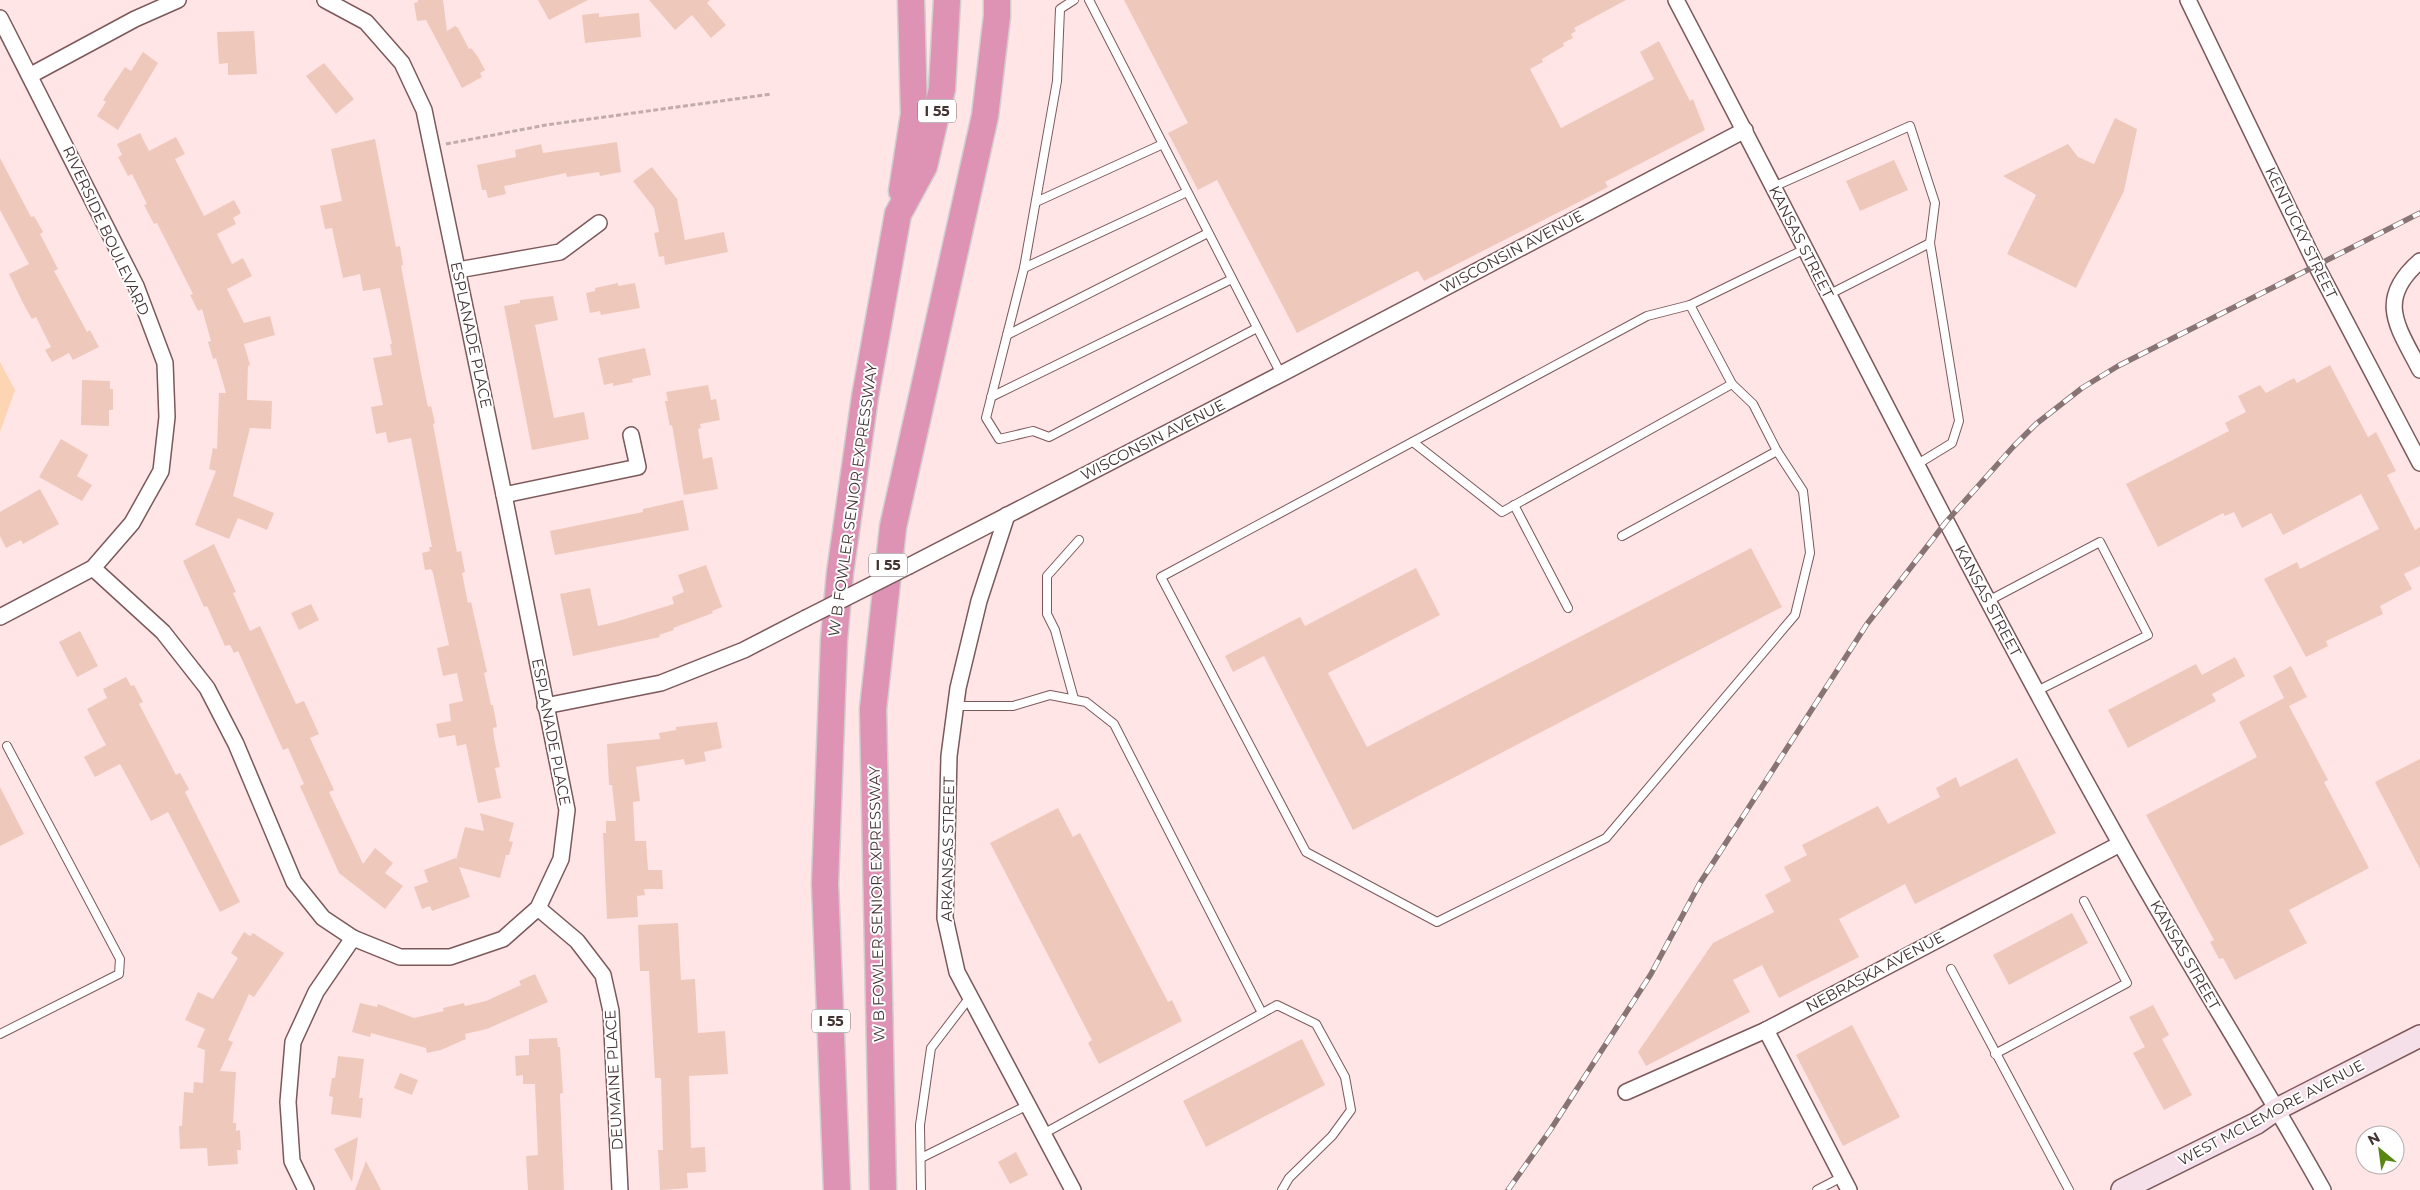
<svg xmlns="http://www.w3.org/2000/svg" width="2420" height="1190" viewBox="0 0 2420 1190" font-family="Montserrat,sans-serif">
  <rect width="100%" height="100%" fill="#ffe5e6"/>
  <!-- green -->
  <path fill="#fed5b3" d="M 0,362 L 15,390 L 0,432 Z"/>
  <!-- building -->
  <g fill="#efc8bc">
    <path d="M 418,0 L 443,0 L 447,31 L 455,26 L 458,28 L 469,49 L 471,48 L 478,57 L 485,70 L 480,73 L 482,77 L 462,88 L 426,20 L 417,21 L 414,3 L 418,2 Z"/>
    <path d="M 538,0 L 588,0 L 549,20 Z"/>
    <path d="M 649,0 L 710,0 L 707,3 L 726,25 L 711,38 L 692,15 L 675,30 Z"/>
    <path d="M 1124,0 L 1626,0 L 1574,28 L 1576,31 L 1571,34 L 1573,38 L 1563,43 L 1564,46 L 1542,59 L 1543,62 L 1530,69 L 1561,128 L 1654,79 L 1640,52 L 1659,41 L 1690,101 L 1693,99 L 1705,130 L 1605,182 L 1608,187 L 1424,281 L 1418,271 L 1413,273 L 1297,333 L 1217,180 L 1198,190 L 1168,133 L 1188,123 Z"/>
    <path d="M 599,13 L 599,17 L 639,13 L 641,37 L 585,43 L 582,15 Z"/>
    <path d="M 254,31 L 257,74 L 228,75 L 228,63 L 219,64 L 217,32 Z"/>
    <path d="M 143,52 L 158,63 L 118,130 L 97,116 L 106,102 L 103,100 L 125,67 L 131,71 Z"/>
    <path d="M 324,63 L 354,99 L 336,114 L 306,76 Z"/>
    <path d="M 2115,118 L 2137,129 L 2124,191 L 2076,288 L 2007,254 L 2036,195 L 2003,176 L 2068,144 L 2078,157 L 2094,164 Z"/>
    <path d="M 140,133 L 149,151 L 176,137 L 185,154 L 175,159 L 204,216 L 234,200 L 241,213 L 233,218 L 236,224 L 217,234 L 232,264 L 243,258 L 252,276 L 227,289 L 244,323 L 270,316 L 275,335 L 244,344 L 250,365 L 248,366 L 247,400 L 272,401 L 271,429 L 250,428 L 233,496 L 274,513 L 267,530 L 238,518 L 229,539 L 195,525 L 216,471 L 209,469 L 213,448 L 217,449 L 219,393 L 226,393 L 216,358 L 213,359 L 208,342 L 211,341 L 202,309 L 198,311 L 190,295 L 193,294 L 157,223 L 154,224 L 144,205 L 147,204 L 132,174 L 128,176 L 118,157 L 122,155 L 117,144 Z"/>
    <path d="M 375,139 L 396,247 L 400,246 L 403,265 L 401,266 L 421,373 L 428,407 L 431,406 L 435,423 L 433,424 L 455,542 L 457,552 L 461,551 L 465,572 L 462,573 L 468,603 L 471,602 L 487,672 L 484,673 L 491,705 L 493,705 L 497,727 L 493,728 L 494,738 L 500,767 L 495,768 L 501,798 L 478,803 L 466,744 L 457,746 L 455,735 L 439,738 L 436,724 L 451,721 L 449,704 L 463,701 L 457,673 L 443,676 L 437,648 L 449,645 L 433,573 L 431,569 L 425,570 L 422,553 L 430,551 L 429,547 L 432,547 L 411,438 L 388,443 L 386,432 L 376,434 L 371,407 L 383,405 L 373,358 L 392,355 L 390,344 L 392,344 L 380,288 L 363,291 L 360,274 L 343,278 L 332,228 L 325,229 L 320,206 L 342,201 L 331,149 Z"/>
    <path d="M 617,142 L 621,172 L 600,176 L 599,172 L 567,177 L 566,173 L 504,186 L 506,194 L 488,198 L 486,190 L 482,190 L 477,165 L 516,157 L 515,150 L 541,144 L 543,153 Z"/>
    <path d="M 0,158 L 31,217 L 34,216 L 43,232 L 40,234 L 58,269 L 54,271 L 87,332 L 90,330 L 99,347 L 73,360 L 69,353 L 52,362 L 45,350 L 51,347 L 36,317 L 32,319 L 24,305 L 9,274 L 29,264 L 0,210 Z"/>
    <path d="M 1894,160 L 1908,190 L 1860,211 L 1846,181 Z"/>
    <path d="M 652,167 L 677,199 L 685,240 L 724,232 L 728,252 L 665,265 L 664,256 L 659,257 L 654,233 L 659,232 L 654,208 L 633,181 Z"/>
    <path d="M 618,283 L 618,286 L 635,283 L 640,308 L 601,315 L 600,311 L 590,313 L 586,293 L 595,291 L 595,288 Z"/>
    <path d="M 553,296 L 558,320 L 535,325 L 554,418 L 584,412 L 589,439 L 532,450 L 504,306 L 520,303 L 520,300 Z"/>
    <path d="M 645,348 L 651,375 L 632,379 L 633,382 L 613,386 L 613,383 L 604,385 L 598,358 Z"/>
    <path d="M 2330,365 L 2368,437 L 2376,432 L 2396,471 L 2387,475 L 2415,530 L 2420,527 L 2420,566 L 2404,574 L 2412,589 L 2380,606 L 2383,614 L 2326,641 L 2328,646 L 2306,657 L 2264,579 L 2297,562 L 2300,569 L 2379,529 L 2361,494 L 2283,535 L 2271,513 L 2242,528 L 2234,512 L 2225,516 L 2223,513 L 2158,547 L 2126,484 L 2229,431 L 2225,423 L 2246,412 L 2238,396 L 2260,385 L 2266,393 L 2294,378 L 2297,383 Z"/>
    <path d="M 82,380 L 110,381 L 110,389 L 113,389 L 113,410 L 109,410 L 109,426 L 81,425 Z"/>
    <path d="M 708,385 L 711,400 L 716,399 L 720,420 L 700,424 L 701,428 L 698,429 L 703,459 L 712,457 L 718,489 L 684,495 L 672,425 L 670,426 L 665,401 L 668,401 L 666,392 Z"/>
    <path d="M 61,439 L 88,455 L 77,476 L 92,485 L 82,501 L 39,477 Z"/>
    <path d="M 40,489 L 59,524 L 23,544 L 21,540 L 6,548 L 0,536 L 0,512 Z"/>
    <path d="M 683,500 L 689,530 L 555,555 L 550,531 L 643,512 L 643,509 Z"/>
    <path d="M 214,544 L 236,592 L 233,593 L 250,631 L 260,626 L 296,704 L 304,701 L 319,734 L 310,738 L 334,790 L 329,792 L 363,864 L 375,848 L 393,863 L 385,873 L 403,886 L 385,909 L 339,873 L 300,786 L 304,784 L 288,748 L 283,750 L 238,651 L 234,653 L 230,645 L 225,646 L 207,606 L 204,607 L 183,561 Z"/>
    <path d="M 1751,548 L 1782,607 L 1353,830 L 1264,656 L 1233,672 L 1225,656 L 1300,617 L 1305,626 L 1416,568 L 1440,615 L 1328,673 L 1367,747 Z"/>
    <path d="M 706,565 L 722,607 L 712,611 L 713,613 L 673,628 L 674,630 L 659,635 L 660,637 L 573,656 L 560,594 L 590,588 L 598,626 L 615,622 L 674,604 L 672,597 L 684,592 L 678,575 Z"/>
    <path d="M 311,604 L 319,620 L 299,630 L 291,613 Z"/>
    <path d="M 80,631 L 98,666 L 77,677 L 59,642 Z"/>
    <path d="M 2235,657 L 2245,676 L 2212,694 L 2216,701 L 2128,748 L 2108,710 L 2196,664 L 2202,675 Z"/>
    <path d="M 2291,666 L 2307,697 L 2289,706 L 2328,780 L 2324,782 L 2369,868 L 2289,910 L 2307,943 L 2235,980 L 2223,958 L 2219,959 L 2210,942 L 2214,940 L 2146,815 L 2257,757 L 2239,722 L 2284,698 L 2273,676 Z"/>
    <path d="M 126,677 L 131,686 L 134,685 L 143,702 L 139,704 L 160,744 L 176,775 L 180,773 L 189,789 L 185,792 L 240,902 L 220,912 L 168,812 L 151,821 L 120,764 L 95,777 L 84,757 L 106,745 L 87,709 L 107,698 L 103,689 Z"/>
    <path d="M 717,722 L 722,748 L 704,752 L 706,761 L 685,765 L 684,759 L 636,767 L 640,801 L 633,802 L 635,841 L 646,841 L 648,870 L 662,870 L 663,889 L 644,889 L 645,895 L 637,896 L 638,917 L 607,919 L 603,833 L 606,833 L 606,821 L 616,821 L 612,785 L 609,785 L 607,744 L 660,739 L 659,733 L 676,730 L 676,727 Z"/>
    <path d="M 2017,758 L 2056,833 L 1915,904 L 1905,884 L 1839,919 L 1859,957 L 1779,998 L 1762,965 L 1733,980 L 1750,1012 L 1646,1066 L 1638,1052 L 1713,943 L 1774,912 L 1765,895 L 1791,881 L 1784,867 L 1807,855 L 1802,845 L 1878,806 L 1888,824 L 1940,797 L 1936,788 L 1956,777 L 1960,787 Z"/>
    <path d="M 2420,759 L 2420,869 L 2375,782 Z"/>
    <path d="M 0,787 L 24,834 L 0,846 Z"/>
    <path d="M 1058,808 L 1073,837 L 1080,833 L 1168,1002 L 1172,1000 L 1182,1021 L 1099,1064 L 1088,1043 L 1092,1040 L 990,843 Z"/>
    <path d="M 480,813 L 514,823 L 509,841 L 513,842 L 509,855 L 506,855 L 500,878 L 459,867 L 470,897 L 432,911 L 430,906 L 422,909 L 414,887 L 428,882 L 424,870 L 456,858 L 456,860 L 465,827 L 484,831 Z"/>
    <path d="M 2072,913 L 2088,943 L 2009,985 L 1993,955 Z"/>
    <path d="M 678,923 L 681,980 L 695,979 L 698,1033 L 725,1031 L 728,1074 L 689,1076 L 691,1148 L 705,1147 L 706,1172 L 687,1173 L 688,1188 L 660,1190 L 658,1150 L 663,1150 L 661,1078 L 655,1078 L 649,971 L 640,971 L 638,925 Z"/>
    <path d="M 244,932 L 250,936 L 253,933 L 284,953 L 254,997 L 249,994 L 228,1040 L 233,1042 L 220,1071 L 236,1072 L 233,1123 L 236,1123 L 236,1131 L 240,1130 L 241,1150 L 237,1150 L 238,1164 L 208,1166 L 207,1148 L 180,1149 L 179,1126 L 182,1126 L 184,1092 L 193,1093 L 194,1082 L 203,1083 L 205,1050 L 197,1047 L 205,1029 L 185,1020 L 198,992 L 213,999 L 238,958 L 231,953 Z"/>
    <path d="M 535,974 L 548,1002 L 487,1029 L 465,1034 L 466,1039 L 441,1050 L 427,1053 L 426,1048 L 371,1033 L 370,1037 L 352,1032 L 360,1003 L 377,1007 L 378,1004 L 414,1018 L 444,1011 L 443,1008 L 464,1003 L 465,1006 L 486,1001 L 521,985 L 519,981 Z"/>
    <path d="M 2153,1005 L 2169,1035 L 2162,1039 L 2192,1095 L 2164,1110 L 2133,1053 L 2145,1047 L 2129,1017 Z"/>
    <path d="M 1852,1025 L 1900,1117 L 1843,1146 L 1796,1055 Z"/>
    <path d="M 557,1038 L 558,1047 L 560,1047 L 563,1093 L 560,1094 L 564,1190 L 528,1190 L 526,1156 L 538,1155 L 535,1084 L 523,1084 L 523,1075 L 516,1076 L 515,1056 L 529,1055 L 529,1039 Z"/>
    <path d="M 1302,1039 L 1325,1085 L 1206,1147 L 1183,1101 Z"/>
    <path d="M 338,1056 L 364,1059 L 359,1098 L 363,1098 L 361,1118 L 331,1114 L 333,1097 L 329,1096 L 332,1078 L 335,1078 Z"/>
    <path d="M 400,1073 L 418,1080 L 412,1095 L 394,1088 Z"/>
    <path d="M 358,1137 L 352,1182 L 334,1149 Z"/>
    <path d="M 1016,1152 L 1028,1175 L 1010,1184 L 998,1162 Z"/>
    <path d="M 366,1161 L 381,1190 L 355,1190 Z"/>
  </g>
  <g fill="none" stroke-linecap="round" stroke-linejoin="round">
    <defs>
      <g id="service">
        <path d="M 1074,0 L 1060,9 L 1057,81 L 1024,268 L 986,418 L 999,439 L 1033,431 L 1049,437 L 1257,328"/>
        <path d="M 1089,0 L 1281,374"/>
        <path d="M 1773,187 L 1910,126 L 1935,203 L 1930,243 L 1959,421 L 1952,443 L 1916,465"/>
        <path d="M 1036,202 L 1163,144"/>
        <path d="M 1024,268 L 1187,192"/>
        <path d="M 1828,295 L 1930,243"/>
        <path d="M 1690,305 L 1647,316 L 1161,577 L 1306,852 L 1437,922 L 1606,838 L 1795,615 L 1810,553 L 1803,491 L 1777,451 L 1753,404 L 1732,384"/>
        <path d="M 1007,335 L 1208,233"/>
        <path d="M 991,397 L 1232,279"/>
        <path d="M 1413,442 L 1502,512 L 1732,384 L 1690,305 L 1805,249"/>
        <path d="M 1514,505 L 1568,608"/>
        <path d="M 1622,536 L 1777,451"/>
        <path d="M 1988,601 L 2100,542 L 2148,635 L 2037,691"/>
        <path d="M 1074,699 L 1055,630 L 1047,614 L 1047,576 L 1079,540"/>
        <path d="M 955,706 L 1013,706 L 1050,695 L 1086,702 L 1114,724 L 1262,1013"/>
        <path d="M 1951,969 L 2069,1190"/>
        <path d="M 0,1034 L 119,974 L 120,959 L 7,746"/>
        <path d="M 1995,1054 L 2127,983 L 2084,901"/>
        <path d="M 1043,1134 L 1277,1005 L 1316,1024 L 1345,1077 L 1351,1110 L 1332,1136 L 1289,1178 L 1282,1190"/>
        <path d="M 921,1158 L 1028,1105"/>
        <path d="M 921,1190 L 920,1125 L 931,1048 L 970,997"/>
        <path d="M 1817,1190 L 1842,1177"/>
      </g>
      <g id="minor">
        <path d="M 1676,0 C 1824,281 1964,566 2120,843 C 2185,960 2258,1073 2323,1190"/>
        <path d="M 2188,0 L 2316,265 L 2420,463"/>
        <path d="M 0,18 L 136,286 L 165,363 L 167,417 L 161,471 L 132,523 L 93,568 L 0,617"/>
        <path d="M 31,75 L 135,19 L 178,0"/>
        <path d="M 2420,261 C 2375,300 2398,327 2420,370"/>
        <path d="M 458,270 L 560,252 L 599,223"/>
        <path d="M 504,495 L 638,467 L 631,435"/>
        <path d="M 1007,515 L 979,601 L 958,688 L 949,756 L 945,918 L 957,972 L 1073,1190"/>
        <path d="M 909,566 L 1281,374 L 1745,130"/>
        <path d="M 93,568 L 163,632 L 207,688 L 236,744 L 294,882 L 323,918 L 353,938 L 400,957 L 450,957 L 503,939 L 538,908 L 561,859 L 567,810 L 504,495 L 424,110 L 402,63 L 366,22 L 325,0"/>
        <path d="M 545,706 L 661,683 L 744,650 L 806,618"/>
        <path d="M 538,908 L 577,941 L 603,975 L 611,1011 L 620,1190"/>
        <path d="M 1766,1030 L 1849,1190"/>
        <path d="M 1626,1092 L 1766,1030 L 2120,844"/>
        <path d="M 306,1190 L 292,1161 L 288,1102 L 293,1042 L 316,992 L 353,938"/>
      </g>
      <path id="secondary" d="M 2122,1190 L 2257,1123 L 2277,1109 L 2420,1036"/>
      <g id="motorway">
        <path d="M 902,191 L 914,114 L 911,0"/>
        <path d="M 837,1190 L 825,884 L 834,640 L 840,573 L 865,397 L 898,214 L 924,166 L 942,89 L 947,0"/>
        <path d="M 883,1190 L 873,709 L 893,527 L 985,116 L 997,16 L 997,0"/>
      </g>
    </defs>
    <!-- service casing -->
    <use href="#service" stroke="#7c585a" stroke-width="10"/>
    <!-- minor casing -->
    <use href="#minor" stroke="#7c585a" stroke-width="18"/>
    <!-- secondary casing -->
    <use href="#secondary" stroke="#7c585a" stroke-width="24"/>
    <!-- motorway casing -->
    <use href="#motorway" stroke="#d2cece" stroke-width="29"/>
    <!-- path -->
    <path stroke="#c2abac" stroke-width="3" stroke-dasharray="5 2.5" stroke-linecap="butt" d="M 446,144 L 546,125 L 772,94"/>
    <!-- service -->
    <use href="#service" stroke="#fff" stroke-width="8"/>
    <!-- minor -->
    <use href="#minor" stroke="#fff" stroke-width="15"/>
    <!-- secondary -->
    <use href="#secondary" stroke="#f5dfe8" stroke-width="21"/>
    <!-- motorway -->
    <use href="#motorway" stroke="#de93b4" stroke-width="26"/>
    <defs>
      <path id="rail" d="M 1508,1190 L 1551,1129 L 1651,974 L 1700,883 L 1867,624 L 1946,522 L 2013,447 L 2036,424 L 2082,388 L 2118,366 L 2420,213"/>
    </defs>
    <!-- rail casing -->
    <use href="#rail" stroke="#887474" stroke-width="5.5"/>
    <!-- rail -->
    <use href="#rail" stroke="#fff" stroke-width="4" stroke-dasharray="11" stroke-linecap="butt"/>
    <defs>
      <path id="minor-bridge" d="M 806,618 L 909,566"/>
    </defs>
    <!-- minor-bridge casing -->
    <use href="#minor-bridge" stroke="#7c585a" stroke-width="18" stroke-linecap="butt"/>
    <!-- minor-bridge -->
    <use href="#minor-bridge" stroke="#fff" stroke-width="15"/>
  </g>
  <g text-anchor="middle" stroke-width="4" stroke-linejoin="round" paint-order="stroke">
    <!-- shield labels -->
    <g fill="#fff" stroke="#7b7070" stroke-width="1">
      <rect x="918" y="99.5" width="38" height="23" rx="4"/>
      <rect x="869" y="553.5" width="38" height="23" rx="4"/>
      <rect x="812" y="1009.5" width="38" height="23" rx="4"/>
    </g>
    <g font-size="14" font-weight="bold" fill="#433333">
      <text x="937" y="116">I 55</text>
      <text x="888" y="570">I 55</text>
      <text x="831" y="1026">I 55</text>
    </g>
    <!-- street labels -->
    <g font-size="15" fill="#433333" stroke="#fff">
      <text transform="translate(106 231) rotate(65)" y="5">RIVERSIDE BOULEVARD</text>
      <text transform="translate(2301 233) rotate(64)" y="5">KENTUCKY STREET</text>
      <text transform="translate(1801 242) rotate(63)" y="5">KANSAS STREET</text>
      <text transform="translate(1512 252) rotate(-28)" y="5">WISCONSIN AVENUE</text>
      <text transform="translate(471 335) rotate(78)" y="5">ESPLANADE PLACE</text>
      <text transform="translate(1153 440) rotate(-27)" y="5">WISCONSIN AVENUE</text>
      <text transform="translate(853 500) rotate(-82)" y="5">W B FOWLER SENIOR EXPRESSWAY</text>
      <text transform="translate(1988 601) rotate(62)" y="5">KANSAS STREET</text>
      <text transform="translate(551 732) rotate(79)" y="5">ESPLANADE PLACE</text>
      <text transform="translate(948 849) rotate(-89)" y="5">ARKANSAS STREET</text>
      <text transform="translate(877 904) rotate(-91)" y="5">W B FOWLER SENIOR EXPRESSWAY</text>
      <text transform="translate(2185 955) rotate(60)" y="5">KANSAS STREET</text>
      <text transform="translate(1875 972) rotate(-28)" y="5">NEBRASKA AVENUE</text>
      <text transform="translate(614 1080) rotate(-93)" y="5">DEUMAINE PLACE</text>
      <text transform="translate(2271 1113) rotate(-28)" y="5">WEST MCLEMORE AVENUE</text>
    </g>
  </g>
  <!-- north arrow -->
  <g transform="translate(2380 1150) rotate(331)"><circle r="24" fill="#ffffff" stroke="#b4adad"/>
  <path d="M0-4L9 19L0 12L-9 19Z" fill="#598513"/>
  <text y="-8" font-size="14" font-weight="bold" text-anchor="middle" fill="#433333">N</text>
  </g>
</svg>
